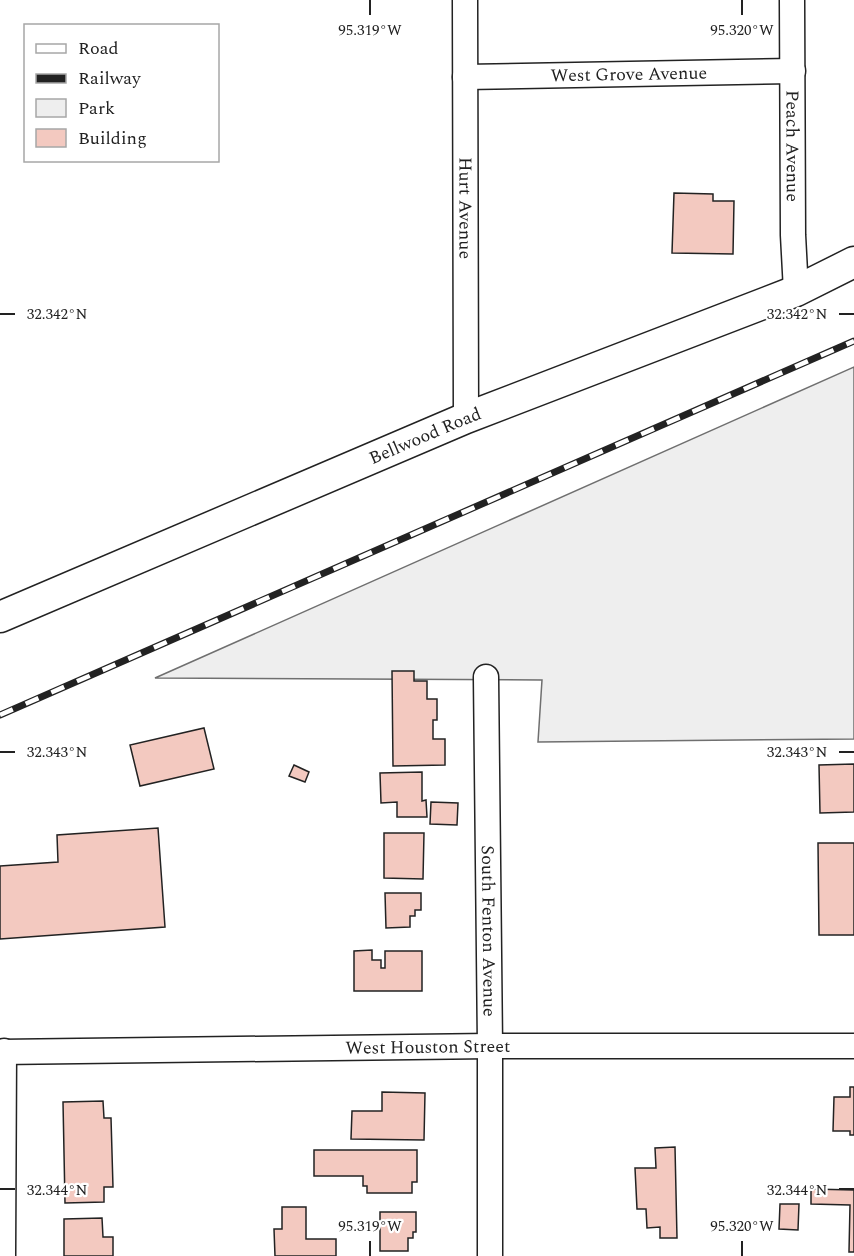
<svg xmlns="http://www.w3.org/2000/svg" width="854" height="1256" viewBox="0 0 854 1256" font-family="Spectral,serif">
  <rect width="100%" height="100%" fill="#fff"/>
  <!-- green -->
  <path fill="#eee" stroke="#6f6f6f" stroke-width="1.5" d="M 854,367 L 854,739 L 538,742 L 542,680 L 155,678 Z"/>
  <!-- building -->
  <g fill="#f3c9c0" stroke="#222" stroke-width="1.5">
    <path d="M 674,193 L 713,194 L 713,201 L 734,201 L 733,254 L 672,253 Z"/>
    <path d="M 392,671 L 414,671 L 414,681 L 427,681 L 427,699 L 437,699 L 437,720 L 433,720 L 433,739 L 445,739 L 445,765 L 393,766 Z"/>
    <path d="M 204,728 L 214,769 L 140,786 L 130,745 Z"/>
    <path d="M 854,764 L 854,812 L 820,813 L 819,765 Z"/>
    <path d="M 294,765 L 309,772 L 305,782 L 289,776 Z"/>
    <path d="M 422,772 L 422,801 L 426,800 L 427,817 L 397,817 L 397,802 L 381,803 L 380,773 Z"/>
    <path d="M 431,802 L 458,803 L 457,825 L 430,824 Z"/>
    <path d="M 158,828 L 165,927 L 0,939 L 0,866 L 58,862 L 57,835 Z"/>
    <path d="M 384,833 L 424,833 L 423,879 L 384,878 Z"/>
    <path d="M 818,843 L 854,843 L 854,935 L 819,935 Z"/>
    <path d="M 385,893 L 421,893 L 421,910 L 415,910 L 415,916 L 410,916 L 410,927 L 386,928 Z"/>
    <path d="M 372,950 L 372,960 L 381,960 L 381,968 L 385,968 L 385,951 L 422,951 L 422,991 L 354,991 L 354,951 Z"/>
    <path d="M 850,1087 L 854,1087 L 854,1135 L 850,1135 L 850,1131 L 833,1131 L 834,1097 L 850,1097 Z"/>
    <path d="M 382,1092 L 425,1093 L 424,1140 L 351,1139 L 352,1111 L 382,1111 Z"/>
    <path d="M 103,1101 L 104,1118 L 111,1118 L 113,1187 L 104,1187 L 104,1202 L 65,1203 L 63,1102 Z"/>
    <path d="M 675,1147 L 677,1238 L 660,1238 L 660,1227 L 647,1228 L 646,1209 L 637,1209 L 635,1168 L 656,1168 L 655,1148 Z"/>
    <path d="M 314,1150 L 417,1150 L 417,1182 L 412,1182 L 412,1193 L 367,1193 L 367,1186 L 363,1186 L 363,1176 L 314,1176 Z"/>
    <path d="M 811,1189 L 854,1190 L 854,1252 L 849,1252 L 850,1205 L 811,1204 Z"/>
    <path d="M 780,1204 L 799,1204 L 798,1230 L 779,1229 Z"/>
    <path d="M 282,1207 L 306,1207 L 306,1239 L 336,1239 L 336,1256 L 275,1256 L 274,1229 L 282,1229 Z"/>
    <path d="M 380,1212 L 416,1212 L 416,1232 L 413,1232 L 413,1238 L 408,1238 L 408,1251 L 380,1251 Z"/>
    <path d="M 102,1218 L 103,1237 L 113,1237 L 113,1256 L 64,1256 L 64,1219 Z"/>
  </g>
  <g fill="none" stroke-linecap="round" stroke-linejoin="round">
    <defs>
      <g id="minor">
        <path id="s1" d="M 465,0 L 466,418"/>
        <path id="s2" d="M 792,0 L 793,235 L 796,291"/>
        <path id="s3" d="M 465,77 L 793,71"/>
        <path id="s4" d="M 486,677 L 490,1046 L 490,1256"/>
        <path id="s5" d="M 0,1052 L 490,1046 L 854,1046"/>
        <path d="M 3,1256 L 4,1051"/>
      </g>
      <g id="tertiary">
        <path id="s6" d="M 0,617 L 466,418 L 796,291 L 854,262"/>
      </g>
    </defs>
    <!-- minor casing -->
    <use href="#minor" stroke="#222" stroke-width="27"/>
    <!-- tertiary casing -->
    <use href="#tertiary" stroke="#222" stroke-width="33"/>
    <!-- minor -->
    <use href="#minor" stroke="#fff" stroke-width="24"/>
    <!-- tertiary -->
    <use href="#tertiary" stroke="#fff" stroke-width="30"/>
    <defs>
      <path id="rail" d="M 0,715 L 854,341"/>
    </defs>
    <!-- rail casing -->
    <use href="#rail" stroke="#222" stroke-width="7"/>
    <!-- rail -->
    <use href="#rail" stroke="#fff" stroke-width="4.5" stroke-dasharray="14" stroke-linecap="butt"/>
  </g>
  <!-- ticks -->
  <path fill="none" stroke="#222" stroke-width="2" d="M 370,0 L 370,15M 742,0 L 742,15M 0,314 L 15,314M 839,314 L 854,314M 0,752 L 15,752M 839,752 L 854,752M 0,1189 L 15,1189M 839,1189 L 854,1189M 370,1241 L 370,1256M 742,1241 L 742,1256"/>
  <g text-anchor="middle" stroke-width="4.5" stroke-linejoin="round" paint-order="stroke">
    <!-- street labels -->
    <g font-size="18" fill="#222" stroke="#fff">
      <text dy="6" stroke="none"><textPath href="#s3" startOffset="164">West Grove Avenue</textPath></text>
      <text dy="6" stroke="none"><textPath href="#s2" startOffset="146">Peach Avenue</textPath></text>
      <text dy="6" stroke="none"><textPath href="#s1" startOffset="208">Hurt Avenue</textPath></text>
      <text dy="6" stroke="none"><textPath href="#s6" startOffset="462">Bellwood Road</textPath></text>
      <text dy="6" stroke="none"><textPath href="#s4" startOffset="254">South Fenton Avenue</textPath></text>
      <text dy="6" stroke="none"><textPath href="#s5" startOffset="428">West Houston Street</textPath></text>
    </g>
  </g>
  <g font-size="15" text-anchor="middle" fill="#222" stroke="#fff" stroke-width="4.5" stroke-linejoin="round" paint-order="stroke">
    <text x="370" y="35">95.319°W</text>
    <text x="742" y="35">95.320°W</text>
    <text x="797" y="319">32.342°N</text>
    <text x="57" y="319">32.342°N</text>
    <text x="797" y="757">32.343°N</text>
    <text x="57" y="757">32.343°N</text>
    <text x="57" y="1195">32.344°N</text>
    <text x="797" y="1195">32.344°N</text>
    <text x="370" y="1231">95.319°W</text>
    <text x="742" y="1231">95.320°W</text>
  </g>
  <!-- legend -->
  <rect x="24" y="24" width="195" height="138" fill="#ffffff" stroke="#a7a7a7" stroke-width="1.5"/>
  <rect x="36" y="44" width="30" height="9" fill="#ffffff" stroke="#a7a7a7" stroke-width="1.5"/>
  <text x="78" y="54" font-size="18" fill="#222222">Road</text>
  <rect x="36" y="74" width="30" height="9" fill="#222222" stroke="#a7a7a7" stroke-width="1.5"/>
  <text x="78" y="84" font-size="18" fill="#222222">Railway</text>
  <rect x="36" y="99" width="30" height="18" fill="#eeeeee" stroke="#a7a7a7" stroke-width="1.5"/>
  <text x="78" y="114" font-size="18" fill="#222222">Park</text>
  <rect x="36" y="129" width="30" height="18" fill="#f3c9c0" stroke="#a7a7a7" stroke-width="1.5"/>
  <text x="78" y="144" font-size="18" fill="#222222">Building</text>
</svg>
